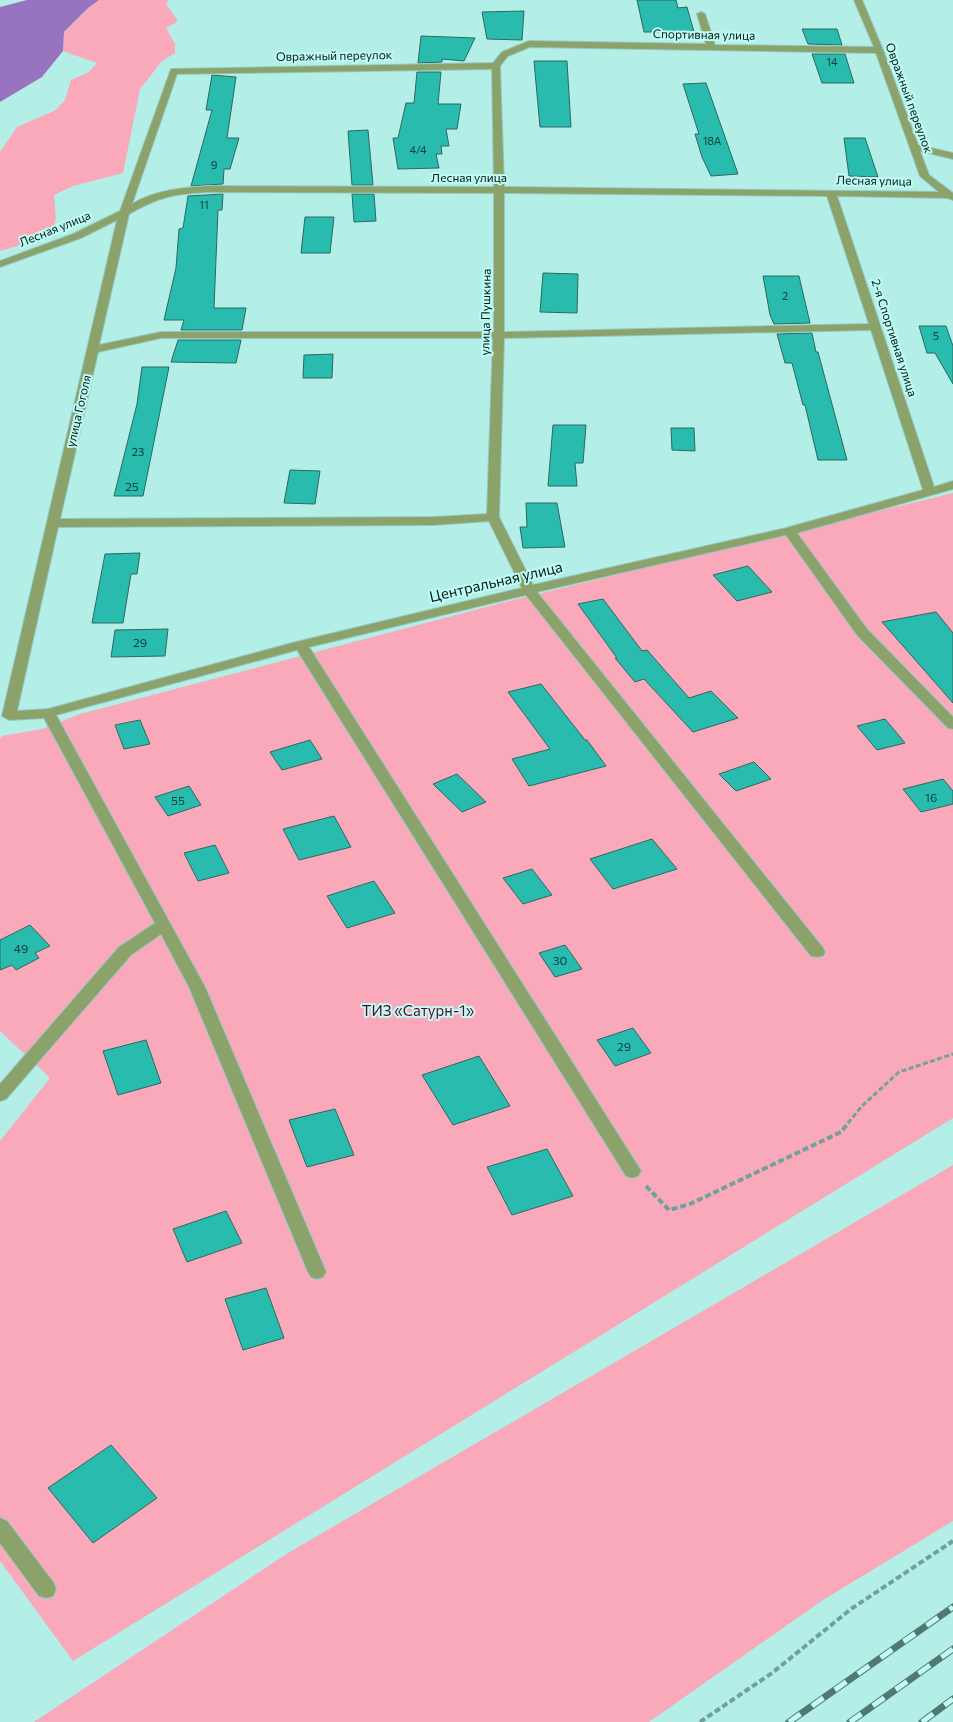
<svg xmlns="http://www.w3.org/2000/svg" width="953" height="1722" viewBox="0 0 953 1722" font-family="Commissioner,sans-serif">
  <rect width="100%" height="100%" fill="#b3efe7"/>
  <!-- green -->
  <g fill="#f9a9b9">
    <path d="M 99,0 L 169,0 L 166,4 L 178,21 L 166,28 L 175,44 L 175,53 L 162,61 L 140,89 L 123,173 L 73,186 L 54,195 L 56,219 L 52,231 L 34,241 L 0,251 L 0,152 L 17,127 L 56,110 L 65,100 L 71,80 L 89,72 L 97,63 L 63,51 L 64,33 L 88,8 Z"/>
    <path d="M 953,493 L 953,1118 L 73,1661 L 0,1561 L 0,1141 L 50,1078 L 0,1031 L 0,739 L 2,736 L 42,729 L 80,714 L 509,601 Z"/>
    <path d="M 953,1165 L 953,1521 L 823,1600 L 649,1722 L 34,1722 L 288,1553 Z"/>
  </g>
  <!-- water -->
  <path fill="#9873bf" d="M 27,0 L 99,0 L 88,8 L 64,32 L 63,51 L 42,77 L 0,102 L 0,7 Z"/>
  <!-- building -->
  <g fill="#29bbae" stroke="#2e6861">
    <path d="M 637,0 L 676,0 L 678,8 L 687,7 L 694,32 L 644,32 Z"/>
    <path d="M 524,11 L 522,40 L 487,39 L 482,12 Z"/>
    <path d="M 802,29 L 837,29 L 842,45 L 808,44 Z"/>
    <path d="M 421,36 L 475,38 L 464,61 L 442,59 L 442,62 L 418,63 Z"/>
    <path d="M 812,54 L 845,54 L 854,83 L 822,83 Z"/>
    <path d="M 534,61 L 567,61 L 571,127 L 540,127 Z"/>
    <path d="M 417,72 L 441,72 L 438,104 L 461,104 L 457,129 L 446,129 L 449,146 L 441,146 L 442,154 L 436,154 L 439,168 L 398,169 L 393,138 L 398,138 L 406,103 L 414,103 Z"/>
    <path d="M 212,75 L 236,77 L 227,138 L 239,138 L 230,169 L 224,169 L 223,184 L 191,186 L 212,110 L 206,110 Z"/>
    <path d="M 706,83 L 738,174 L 711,176 L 702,157 L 695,134 L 699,134 L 683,84 Z"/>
    <path d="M 368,130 L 373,185 L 352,185 L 348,131 Z"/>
    <path d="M 844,138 L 865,138 L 878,177 L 849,176 Z"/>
    <path d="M 223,194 L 222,210 L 218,210 L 214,308 L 246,308 L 242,330 L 181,330 L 184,320 L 164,320 L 176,268 L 179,229 L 183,228 L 188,196 Z"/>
    <path d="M 352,194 L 374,194 L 376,221 L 354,222 Z"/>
    <path d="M 305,217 L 334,217 L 330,253 L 301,253 Z"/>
    <path d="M 543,273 L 578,274 L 577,313 L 540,312 Z"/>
    <path d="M 763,276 L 799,276 L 810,323 L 774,324 L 770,315 Z"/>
    <path d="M 919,326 L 946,326 L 953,346 L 953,384 L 935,353 L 927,353 Z"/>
    <path d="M 812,333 L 816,352 L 818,352 L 847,460 L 818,460 L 805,405 L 803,405 L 792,363 L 785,363 L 777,334 Z"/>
    <path d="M 178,340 L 241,340 L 236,363 L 171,362 Z"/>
    <path d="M 333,354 L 332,378 L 303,378 L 304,355 Z"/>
    <path d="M 142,367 L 169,367 L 143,496 L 114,496 L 137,404 Z"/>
    <path d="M 553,425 L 586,425 L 583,463 L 575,463 L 577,486 L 548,486 Z"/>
    <path d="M 671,428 L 694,428 L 695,451 L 672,450 Z"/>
    <path d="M 290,470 L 320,471 L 315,504 L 284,503 Z"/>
    <path d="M 526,503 L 557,503 L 565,547 L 523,548 L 520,527 L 527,527 Z"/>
    <path d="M 140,553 L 137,574 L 131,574 L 123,623 L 92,623 L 105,554 Z"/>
    <path d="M 748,566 L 772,592 L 737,601 L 713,575 Z"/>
    <path d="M 603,599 L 642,651 L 647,650 L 689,698 L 711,691 L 738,718 L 693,732 L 644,679 L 635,682 L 615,658 L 617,658 L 578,604 Z"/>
    <path d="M 936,612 L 953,633 L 953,703 L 882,622 Z"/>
    <path d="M 168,629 L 165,656 L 111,657 L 115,630 Z"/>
    <path d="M 541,684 L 585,740 L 587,740 L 606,766 L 529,786 L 512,759 L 550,749 L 508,692 Z"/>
    <path d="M 885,719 L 905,743 L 877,750 L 857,726 Z"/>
    <path d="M 140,720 L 150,744 L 124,749 L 115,725 Z"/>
    <path d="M 310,740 L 322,759 L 282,770 L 270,752 Z"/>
    <path d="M 754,762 L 771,779 L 736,791 L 719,774 Z"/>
    <path d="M 457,774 L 486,802 L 462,812 L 433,784 Z"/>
    <path d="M 943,779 L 953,791 L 953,804 L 921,812 L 903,789 Z"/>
    <path d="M 189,786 L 201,805 L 168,816 L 155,797 Z"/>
    <path d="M 334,816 L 351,847 L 299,860 L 283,829 Z"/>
    <path d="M 652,839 L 677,869 L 613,889 L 590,859 Z"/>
    <path d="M 215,845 L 229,873 L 198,881 L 184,853 Z"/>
    <path d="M 532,869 L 552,895 L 523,904 L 503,878 Z"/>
    <path d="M 374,881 L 395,913 L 347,928 L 327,896 Z"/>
    <path d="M 30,925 L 50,946 L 35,953 L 39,958 L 16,970 L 12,965 L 0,970 L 0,940 Z"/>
    <path d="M 565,945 L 582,969 L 555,977 L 539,953 Z"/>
    <path d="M 633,1028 L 651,1053 L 615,1066 L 597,1040 Z"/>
    <path d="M 146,1040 L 161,1083 L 118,1095 L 103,1051 Z"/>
    <path d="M 479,1056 L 510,1106 L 453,1125 L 422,1075 Z"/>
    <path d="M 335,1109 L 354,1155 L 307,1167 L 289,1120 Z"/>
    <path d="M 547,1149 L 573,1196 L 512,1215 L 487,1167 Z"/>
    <path d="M 226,1211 L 242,1243 L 187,1262 L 173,1229 Z"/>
    <path d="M 266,1288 L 284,1338 L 243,1350 L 225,1299 Z"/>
    <path d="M 111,1445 L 157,1498 L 93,1543 L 48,1488 Z"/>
  </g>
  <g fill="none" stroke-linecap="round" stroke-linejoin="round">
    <defs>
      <g id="minor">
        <path d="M 854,0 L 862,0 L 883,50 L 918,145 L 953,153 L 953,159 L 920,151 L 929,175 L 953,193 L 953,200 L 947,198 L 837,196 L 934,487 L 953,481 L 953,489 L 797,533 L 867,629 L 953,717 L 953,729 L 948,728 L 857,635 L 786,535 L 537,592 L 823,948 L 825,952 L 823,956 L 817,957 L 811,956 L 526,595 L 309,647 L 638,1166 L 641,1171 L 638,1176 L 632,1178 L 626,1176 L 297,650 L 56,715 L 205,987 L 326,1272 L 323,1277 L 317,1279 L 311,1277 L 308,1272 L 189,987 L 161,934 L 131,955 L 6,1099 L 0,1101 L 0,1084 L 119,947 L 155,923 L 44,718 L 9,720 L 2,716 L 117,220 L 81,238 L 0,267 L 0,261 L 73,234 L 120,211 L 171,69 L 493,63 L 502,52 L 529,41 L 706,44 L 697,14 L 701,12 L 705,14 L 715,45 L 874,47 ZM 530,47 L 876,53 L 920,176 L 939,192 L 504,187 L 500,66 L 508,56 ZM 492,69 L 494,187 L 208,186 C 180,188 156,190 132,204 L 177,74 ZM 208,192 L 494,193 L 494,332 L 161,332 L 99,345 L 129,214 C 159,197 173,194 208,192 ZM 504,193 L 827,196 L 869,324 L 504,332 ZM 871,330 L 923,490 L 786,528 L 533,585 L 499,517 L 504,338 ZM 161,338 L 493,338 L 487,514 L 434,517 L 60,519 L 98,352 ZM 489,521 L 522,588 L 296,642 L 48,709 L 17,711 L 58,527 L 434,525 Z"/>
        <path d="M 0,1518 L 7,1521 L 53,1582 L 56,1589 L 53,1596 L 46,1598 L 39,1596 L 0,1543 Z"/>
      </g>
    </defs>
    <!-- minor casing -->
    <use href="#minor" stroke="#93c9c2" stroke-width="2"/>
    <!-- path-far1 -->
    <path stroke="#72a19b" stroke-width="3" stroke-dasharray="5 2.5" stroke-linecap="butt" d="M 848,1123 L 862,1106 L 899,1072 L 953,1054"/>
    <!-- path -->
    <g stroke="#72a19b" stroke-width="4" stroke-dasharray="6 3" stroke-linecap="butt">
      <path d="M 646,1186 L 669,1210 L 690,1204 L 841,1132 L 849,1122"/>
      <path d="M 700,1722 L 772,1673 L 851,1609 L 953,1541"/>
    </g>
    <!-- minor -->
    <use href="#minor" fill="#8ca26b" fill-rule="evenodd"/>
    <defs>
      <g id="rail">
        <path d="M 789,1722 L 953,1607"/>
        <path d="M 850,1722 L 953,1649"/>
        <path d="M 922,1722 L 953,1699"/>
      </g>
    </defs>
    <!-- rail casing -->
    <use href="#rail" stroke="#517873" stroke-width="7"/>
    <!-- rail -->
    <use href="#rail" stroke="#c0fcf4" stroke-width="5" stroke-dasharray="14" stroke-linecap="butt"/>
  </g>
  <g text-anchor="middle" stroke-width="4" stroke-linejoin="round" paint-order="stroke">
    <!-- far-number labels -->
    <g font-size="11" fill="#0c423e">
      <text x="832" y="66">14</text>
      <text x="712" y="145">18А</text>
      <text x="418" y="154">4/4</text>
      <text x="214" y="169">9</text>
      <text x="204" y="209">11</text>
      <text x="785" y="300">2</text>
      <text x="936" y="340">5</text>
      <text x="138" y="456">23</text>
    </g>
    <!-- far-street labels -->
    <g font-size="12" fill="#031a18" stroke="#c0fcf4">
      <text transform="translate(704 35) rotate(1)" y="4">Спортивная улица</text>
      <text transform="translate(334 56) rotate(-1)" y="4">Овражный переулок</text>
      <text transform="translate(909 98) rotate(70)" y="4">Овражный переулок</text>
      <text x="469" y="182">Лесная улица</text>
      <text transform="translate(874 181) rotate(1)" y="4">Лесная улица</text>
      <text transform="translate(55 229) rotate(-22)" y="4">Лесная улица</text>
      <text transform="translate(486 312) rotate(-89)" y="4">улица Пушкина</text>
      <text transform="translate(894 338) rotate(72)" y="4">2-я Спортивная улица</text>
      <text transform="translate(79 411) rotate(-77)" y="4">улица Гоголя</text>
    </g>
    <!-- number labels -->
    <g font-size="12" fill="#0c423e">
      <text x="132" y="491">25</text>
      <text x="140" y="647">29</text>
      <text x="931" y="802">16</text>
      <text x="178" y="805">55</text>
      <text x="21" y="953">49</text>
      <text x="560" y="965">30</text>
      <text x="624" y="1051">29</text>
    </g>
    <!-- street labels -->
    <g font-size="15" fill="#031a18" stroke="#c0fcf4">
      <text transform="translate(496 582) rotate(-13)" y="5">Центральная улица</text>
    </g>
    <!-- park labels -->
    <g font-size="15" fill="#5d0728" stroke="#c0fcf4">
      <text x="418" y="1016">ТИЗ «Сатурн-1»</text>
    </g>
  </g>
</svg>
